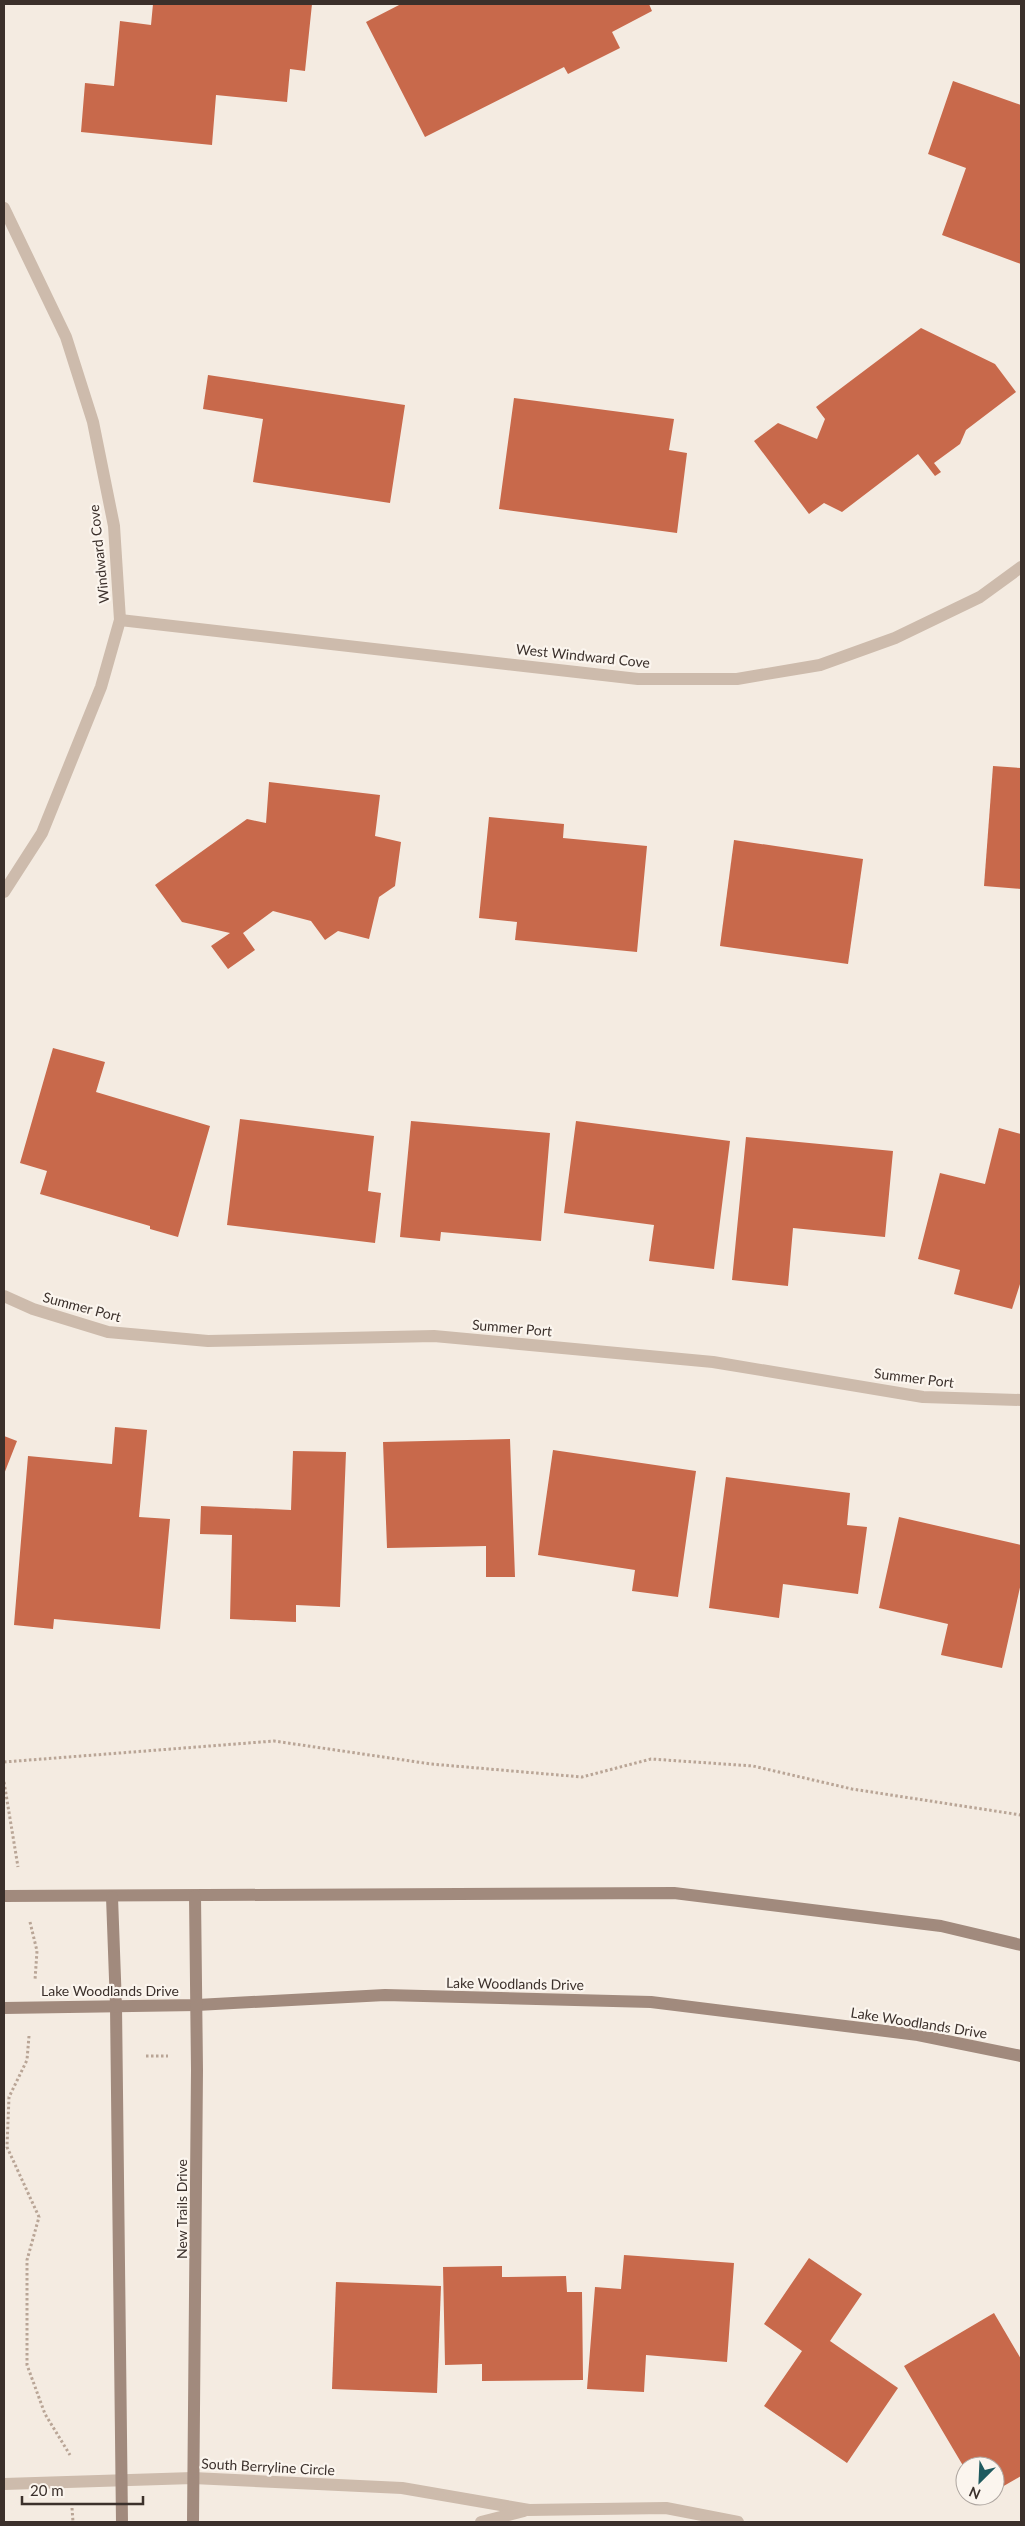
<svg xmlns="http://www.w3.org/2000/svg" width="1025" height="2526" viewBox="0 0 1025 2526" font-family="Lato,sans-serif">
  <rect width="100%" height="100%" fill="#f4ebe1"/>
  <!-- building -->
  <g fill="#c8694b">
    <path d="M 153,4 L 312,4 L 305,71 L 290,69 L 287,102 L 216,95 L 212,145 L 81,132 L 85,83 L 114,86 L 120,21 L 151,25 Z"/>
    <path d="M 401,4 L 649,4 L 652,11 L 612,32 L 620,48 L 568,74 L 564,67 L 425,137 L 366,22 Z"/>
    <path d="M 953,81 L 1021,105 L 1021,264 L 942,235 L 966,168 L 928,154 Z"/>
    <path d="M 921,328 L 995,364 L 1016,392 L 966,430 L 960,444 L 934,463 L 941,472 L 935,476 L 918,454 L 842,512 L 824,503 L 809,514 L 754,441 L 778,423 L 817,439 L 825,419 L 816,407 Z"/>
    <path d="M 208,375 L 405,405 L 390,503 L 253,482 L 263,419 L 203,409 Z"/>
    <path d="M 514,398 L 674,419 L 669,450 L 687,453 L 677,533 L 499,509 Z"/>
    <path d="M 993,766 L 1021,768 L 1021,889 L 984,886 Z"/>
    <path d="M 269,782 L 380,795 L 375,836 L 401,842 L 395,886 L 379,897 L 369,939 L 338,931 L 325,940 L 311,921 L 273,911 L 243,933 L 255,950 L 228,969 L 211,946 L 230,933 L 182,922 L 155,885 L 247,819 L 266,823 Z"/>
    <path d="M 489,817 L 564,824 L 563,838 L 647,846 L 637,952 L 515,940 L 517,922 L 479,918 Z"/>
    <path d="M 734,840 L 863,859 L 848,964 L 720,946 Z"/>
    <path d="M 53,1048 L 105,1062 L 96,1092 L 210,1126 L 178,1237 L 150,1229 L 150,1226 L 40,1194 L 47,1171 L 20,1163 Z"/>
    <path d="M 240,1119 L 374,1136 L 368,1191 L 381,1193 L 375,1243 L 227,1225 Z"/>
    <path d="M 411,1121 L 550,1133 L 541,1241 L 441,1232 L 440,1241 L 400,1237 Z"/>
    <path d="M 576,1121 L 730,1141 L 714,1269 L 649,1261 L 654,1225 L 564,1213 Z"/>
    <path d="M 999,1128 L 1021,1134 L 1021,1281 L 1012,1309 L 954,1294 L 960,1270 L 918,1259 L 940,1173 L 985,1184 Z"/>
    <path d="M 746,1137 L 893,1151 L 885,1237 L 793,1228 L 788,1286 L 732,1280 Z"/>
    <path d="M 115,1427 L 147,1430 L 139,1517 L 170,1519 L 160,1629 L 54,1619 L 53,1629 L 14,1625 L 28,1456 L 112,1464 Z"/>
    <path d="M 4,1436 L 17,1441 L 4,1474 Z"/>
    <path d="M 510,1439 L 515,1577 L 486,1577 L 486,1546 L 387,1548 L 383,1442 Z"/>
    <path d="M 553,1450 L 696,1471 L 678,1597 L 632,1591 L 635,1570 L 538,1555 Z"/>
    <path d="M 293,1451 L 346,1452 L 340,1607 L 296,1605 L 296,1622 L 230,1619 L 232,1535 L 200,1534 L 201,1506 L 291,1510 Z"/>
    <path d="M 726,1477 L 850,1493 L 847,1525 L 867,1527 L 858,1594 L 783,1584 L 779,1618 L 709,1608 Z"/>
    <path d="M 899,1517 L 1021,1545 L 1021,1583 L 1002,1668 L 941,1655 L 948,1624 L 879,1608 Z"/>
    <path d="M 624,2255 L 734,2263 L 727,2362 L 646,2355 L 644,2392 L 587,2389 L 595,2287 L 621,2289 Z"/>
    <path d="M 809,2258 L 862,2294 L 830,2341 L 898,2388 L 847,2463 L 764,2406 L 802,2351 L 764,2324 Z"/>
    <path d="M 502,2266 L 502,2277 L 566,2276 L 567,2292 L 582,2292 L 583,2380 L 482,2381 L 482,2364 L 445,2365 L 443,2267 Z"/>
    <path d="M 336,2282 L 441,2286 L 437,2393 L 332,2389 Z"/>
    <path d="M 994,2313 L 1021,2359 L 1021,2476 L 995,2491 L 995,2466 L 965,2466 L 965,2469 L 904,2366 Z"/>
  </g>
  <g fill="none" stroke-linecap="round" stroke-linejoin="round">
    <!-- path -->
    <g stroke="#b9a596" stroke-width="3" stroke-dasharray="2.5 2.5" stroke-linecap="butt">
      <path d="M 4,1762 L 274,1741 L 431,1764 L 582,1777 L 651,1759 L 753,1766 L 852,1789 L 1021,1815"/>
      <path d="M 4,1782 L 18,1867"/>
      <path d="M 30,1922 L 37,1951 L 35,1980"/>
      <path d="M 29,2036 L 27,2060 L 9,2097 L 7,2147 L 39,2217 L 27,2260 L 27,2365 L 45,2414 L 70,2455"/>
      <path d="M 146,2056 L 168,2056"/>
      <path d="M 72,2508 L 73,2522"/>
    </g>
    <!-- street -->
    <g stroke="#cdbbac" stroke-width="12">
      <path d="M 4,208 L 66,337 L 93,422 L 114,526 L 120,620 L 101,687 L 42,833 L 4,892"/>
      <path d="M 120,620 L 638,679 L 737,679 L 820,665 L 895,638 L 980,597 L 1021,567"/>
      <path d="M 4,1296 L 33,1309 L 108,1332 L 208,1341 L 434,1336 L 713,1362 L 923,1397 L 1021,1400"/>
      <path d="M 4,2484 L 193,2478 L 402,2488 L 529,2510 L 666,2508 L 738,2522"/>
      <path d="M 481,2522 L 524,2511"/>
    </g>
    <!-- secondary -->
    <g stroke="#a18a7d" stroke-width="12">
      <path d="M 4,1896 L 674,1893 L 941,1926 L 1021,1945"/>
      <path d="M 112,1897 L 116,2006 L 122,2522"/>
      <path d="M 4,2008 L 197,2005 L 385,1995 L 651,2002 L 918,2035 L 1021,2056"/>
      <path d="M 193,2522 L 197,2070 L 195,1896"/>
    </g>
  </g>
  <g text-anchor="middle" stroke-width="4.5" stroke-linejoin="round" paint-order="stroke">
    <!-- street labels -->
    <g font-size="14" fill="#3b302b" stroke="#fbf5ee">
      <text transform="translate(99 554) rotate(-96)" y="5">Windward Cove</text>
      <text transform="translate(583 656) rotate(6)" y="5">West Windward Cove</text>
      <text transform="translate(82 1307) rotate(15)" y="5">Summer Port</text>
      <text transform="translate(512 1328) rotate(5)" y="5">Summer Port</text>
      <text transform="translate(914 1378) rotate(7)" y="5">Summer Port</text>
      <text transform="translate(515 1984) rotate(1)" y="5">Lake Woodlands Drive</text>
      <text x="110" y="1996">Lake Woodlands Drive</text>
      <text transform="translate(919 2023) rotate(9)" y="5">Lake Woodlands Drive</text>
      <text transform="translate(182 2209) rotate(-90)" y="5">New Trails Drive</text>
      <text transform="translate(268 2467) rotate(3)" y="5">South Berryline Circle</text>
    </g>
  </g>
  <!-- border -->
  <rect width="1025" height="2526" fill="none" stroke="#3b302b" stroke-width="10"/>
  <!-- north arrow -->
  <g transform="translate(980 2481) rotate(204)"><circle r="24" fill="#fbf5ee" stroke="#aea6a0"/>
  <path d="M0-4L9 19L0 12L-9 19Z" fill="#1f5a5e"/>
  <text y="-8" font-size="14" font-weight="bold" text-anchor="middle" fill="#3b302b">N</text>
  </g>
  <!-- scale -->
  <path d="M22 2496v8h121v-8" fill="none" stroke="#3b302b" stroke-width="2.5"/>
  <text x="30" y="2496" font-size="15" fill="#3b302b" stroke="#fbf5ee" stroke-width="4" paint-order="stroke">20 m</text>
</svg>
